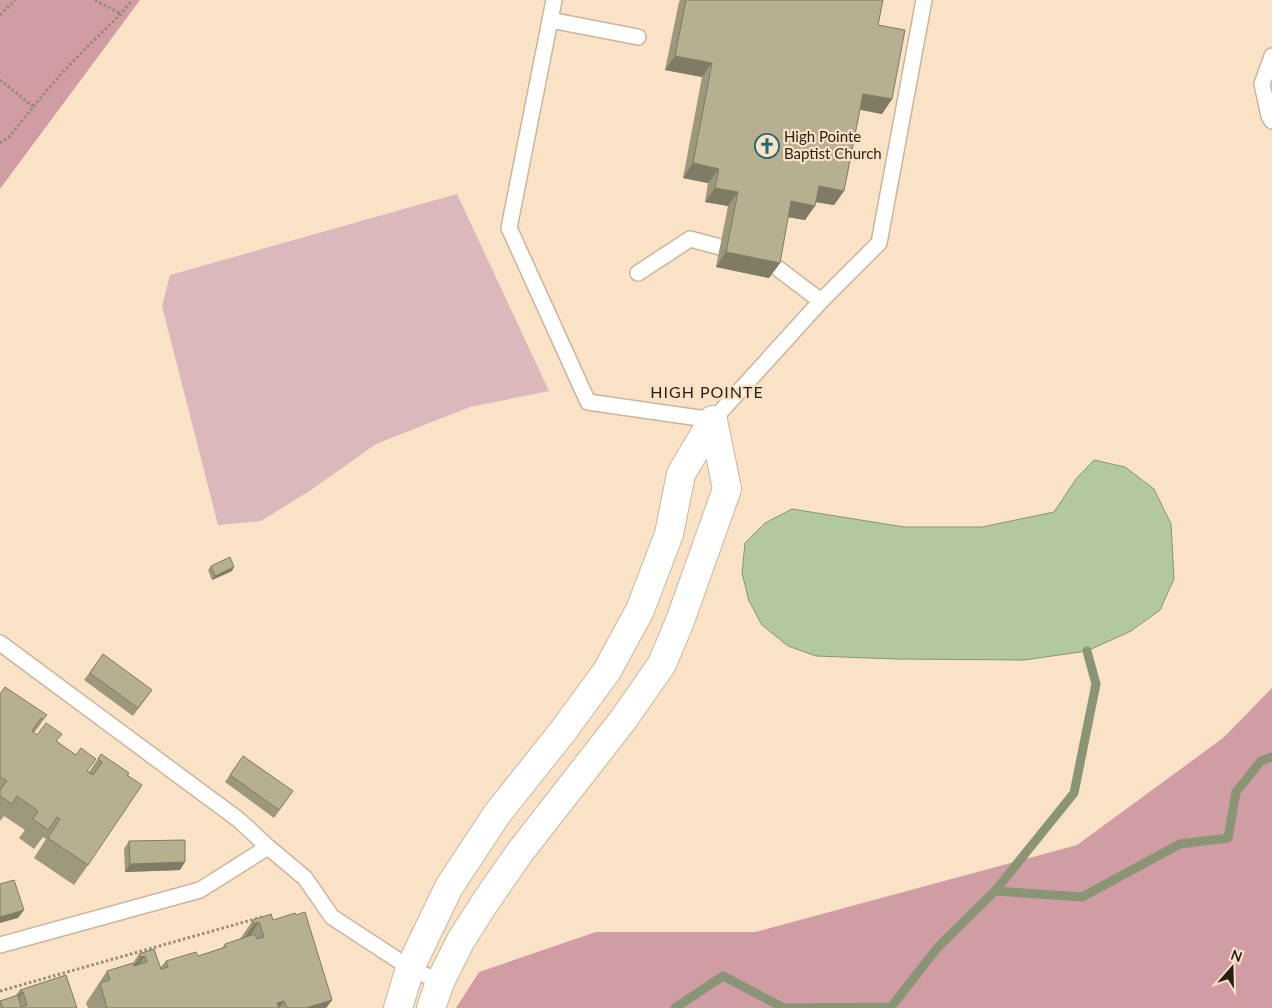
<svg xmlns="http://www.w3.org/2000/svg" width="1272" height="1008" viewBox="0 0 1272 1008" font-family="Lato,sans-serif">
  <rect width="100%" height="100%" fill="#fae2c7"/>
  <!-- green -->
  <path fill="#dab8bc" d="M 457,194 L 549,391 L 470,407 L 376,444 L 311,490 L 261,521 L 218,525 L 162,306 L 170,275 Z"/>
  <!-- forest -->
  <g fill="#d19da4">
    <path d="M 0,0 L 140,0 L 0,189 Z"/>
    <path d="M 1272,688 L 1272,1008 L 456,1008 L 479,972 L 596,932 L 756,932 L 1077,845 L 1223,738 Z"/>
  </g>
  <!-- water -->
  <path fill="#b2c89d" stroke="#899574" d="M 1094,460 L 1125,467 L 1154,489 L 1171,524 L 1174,579 L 1160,610 L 1131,631 L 1087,651 L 1024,660 L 896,659 L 816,656 L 788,646 L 762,625 L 749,601 L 742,573 L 745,543 L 765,523 L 792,509 L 904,527 L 982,527 L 1054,512 L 1076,479 Z"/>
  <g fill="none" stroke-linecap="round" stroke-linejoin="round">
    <!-- stream -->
    <g stroke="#899574" stroke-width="9">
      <path d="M 995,891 L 1074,793 L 1096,684 L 1087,651"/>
      <path d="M 675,1008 L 723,976 L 784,1008 L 891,1007 L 938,947 L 995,891 L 1082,897 L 1180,844 L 1228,838 L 1236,792 L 1261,761 L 1272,757"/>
    </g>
    <defs>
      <g id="lane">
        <path d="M 554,0 L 509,228 L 588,402 L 713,420 L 821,301 L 879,243 L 924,0"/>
        <path d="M 550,20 L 638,37"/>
        <path d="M 1272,56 L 1262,84 L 1269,116 L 1272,121"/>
        <path d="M 772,264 L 821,301"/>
        <path d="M 638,273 L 690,239 L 720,247"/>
        <path d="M 0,643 L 239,820 L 268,847 L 305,878 L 332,917 L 410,968 L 440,982"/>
        <path d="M 0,945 L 200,890 L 268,847"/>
      </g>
      <g id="street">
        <path d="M 398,1008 L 410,968 L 449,887 L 497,814 L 563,731 L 607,671 L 640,610 L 669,534 L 681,474 L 713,420"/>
        <path d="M 431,1008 L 440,982 L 461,940 L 486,901 L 520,852 L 623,720 L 662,664 L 680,621 L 727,489 L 713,420"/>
      </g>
    </defs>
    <!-- lane casing -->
    <use href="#lane" stroke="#ccb59b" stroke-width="18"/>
    <!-- street casing -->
    <use href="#street" stroke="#ccb59b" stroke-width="30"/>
    <!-- path -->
    <g stroke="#9c8a77" stroke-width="3" stroke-dasharray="2.5 2.5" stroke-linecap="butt">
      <path d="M 95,0 L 121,14"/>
      <path d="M 0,15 L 15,0"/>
      <path d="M 0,80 L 34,107"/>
      <path d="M 0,143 L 9,137 C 33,107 57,77 84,50 C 100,33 118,19 132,0"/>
      <path d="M 0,991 L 262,917"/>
    </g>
    <!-- lane -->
    <use href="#lane" stroke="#fff" stroke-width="15"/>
    <!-- street -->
    <use href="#street" stroke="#fff" stroke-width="28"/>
  </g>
  <!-- wall -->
  <g fill="#9d977c">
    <path d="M 680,0 L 883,0 L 878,25 L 892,99 L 882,114 L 860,110 L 844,191 L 834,205 L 816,202 L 805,220 L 788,217 L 780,263 L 769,278 L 716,267 L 728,206 L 705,202 L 708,183 L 683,178 L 702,77 L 665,70 L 679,2 Z"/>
    <path d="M 211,566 L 232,571 L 212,580 L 208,570 Z"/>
    <path d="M 103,654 L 152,690 L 133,716 L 84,680 Z"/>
    <path d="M 0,694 L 47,715 L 34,733 L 37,735 L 57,741 L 89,772 L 101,754 L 129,773 L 88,865 L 74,885 L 34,858 L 46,839 L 43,837 L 34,849 L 19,838 L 25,830 L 4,816 L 0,821 Z"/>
    <path d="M 243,756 L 293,791 L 274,818 L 225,782 Z"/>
    <path d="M 129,841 L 180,870 L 125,872 L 124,849 Z"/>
    <path d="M 253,920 L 273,920 L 332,1000 L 326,1008 L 88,1008 L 86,1003 L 107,971 L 133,963 L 139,954 L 154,949 L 160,968 L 166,961 L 198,956 L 222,948 L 225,944 L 240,939 Z"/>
    <path d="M 20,990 L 77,1008 L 0,1008 L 0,1001 L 15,996 Z"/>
  </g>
  <!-- shaded-wall -->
  <g fill="#7f7b65">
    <path d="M 675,56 L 712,63 L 702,77 L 665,70 Z"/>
    <path d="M 863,94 L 892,99 L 882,114 L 853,108 Z"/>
    <path d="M 693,163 L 719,169 L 708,183 L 683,178 Z"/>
    <path d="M 819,186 L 844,191 L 834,205 L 809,201 Z"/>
    <path d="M 715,188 L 738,192 L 728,206 L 705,202 Z"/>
    <path d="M 791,201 L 815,206 L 805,220 L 781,216 Z"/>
    <path d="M 726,252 L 780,263 L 769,278 L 716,267 Z"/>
    <path d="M 234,567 L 232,571 L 212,580 L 215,576 Z"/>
    <path d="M 185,862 L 180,870 L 125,872 L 130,864 Z"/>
    <path d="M 24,910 L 18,918 L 0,923 L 0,917 Z"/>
    <path d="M 259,922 L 246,942 L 241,943 L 254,924 Z"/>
    <path d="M 145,956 L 131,975 L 127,976 L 140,957 Z"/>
    <path d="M 21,992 L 23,992 L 12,1008 L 10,1008 Z"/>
    <path d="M 332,1000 L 326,1008 L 306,1008 Z"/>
    <path d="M 284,1001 L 279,1008 L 277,1003 Z"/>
  </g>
  <!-- building -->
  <g fill="#b6b090" stroke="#7f7b65">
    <path d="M 686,0 L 883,0 L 878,25 L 905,30 L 892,99 L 863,94 L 844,191 L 819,186 L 815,206 L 791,201 L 780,263 L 726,252 L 738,192 L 715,188 L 719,169 L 693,163 L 712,63 L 675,56 Z"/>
    <path d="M 230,557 L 234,567 L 215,576 L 211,566 Z"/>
    <path d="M 103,654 L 152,690 L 138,708 L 90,673 Z"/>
    <path d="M 5,687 L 47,715 L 43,719 L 41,718 L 32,731 L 37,735 L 46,723 L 62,734 L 56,741 L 76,755 L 81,748 L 96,759 L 87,771 L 93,775 L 102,762 L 98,759 L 101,754 L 129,773 L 127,775 L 142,785 L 88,865 L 48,838 L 60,819 L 57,817 L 48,830 L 33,819 L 38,811 L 17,796 L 12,804 L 0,796 L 0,790 L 7,781 L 0,777 L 0,694 Z"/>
    <path d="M 243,756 L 293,791 L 279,810 L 230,775 Z"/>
    <path d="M 185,840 L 185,862 L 130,864 L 129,841 Z"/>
    <path d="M 14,880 L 24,910 L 0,917 L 0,884 Z"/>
    <path d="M 305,912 L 332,1000 L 306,1008 L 287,1008 L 284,1001 L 277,1003 L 279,1008 L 107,1008 L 100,983 L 110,980 L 107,971 L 133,963 L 134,966 L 147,962 L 145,956 L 140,957 L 139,954 L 154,949 L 161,969 L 168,967 L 166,961 L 196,952 L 198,956 L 226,947 L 225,944 L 255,934 L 257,939 L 264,937 L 259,922 L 254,924 L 253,920 L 271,914 L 273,920 L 295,913 L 296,915 Z"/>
    <path d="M 66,975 L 77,1008 L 3,1008 L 0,1001 L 18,995 L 21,1007 L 27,1005 L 23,992 L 21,992 L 20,990 Z"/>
  </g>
  <!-- icons -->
  <defs>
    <symbol id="church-ring" viewBox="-11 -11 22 22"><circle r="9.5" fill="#fae2c7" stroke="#246779" stroke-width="1.5"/><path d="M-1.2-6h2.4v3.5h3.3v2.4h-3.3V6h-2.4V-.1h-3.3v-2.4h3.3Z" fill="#246779"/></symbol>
  </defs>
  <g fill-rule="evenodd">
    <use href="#church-ring" x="753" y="132" width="28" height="28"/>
  </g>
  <g text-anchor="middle" stroke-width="4.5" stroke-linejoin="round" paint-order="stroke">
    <!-- poi labels -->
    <g font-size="15" fill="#281f15" stroke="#fae2c7" text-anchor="start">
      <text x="784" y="142">High Pointe<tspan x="784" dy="17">Baptist Church</tspan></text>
    </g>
    <!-- neighbourhood labels -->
    <g font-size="16" letter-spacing="1" fill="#281f15" stroke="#fae2c7">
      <text x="707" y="398">HIGH POINTE</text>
    </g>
  </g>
  <!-- north arrow -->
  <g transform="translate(1232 968) rotate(20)" stroke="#fae2c7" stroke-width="4" paint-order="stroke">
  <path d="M0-4L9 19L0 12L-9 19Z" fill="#281f15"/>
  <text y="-8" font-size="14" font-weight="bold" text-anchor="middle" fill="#281f15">N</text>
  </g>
</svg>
